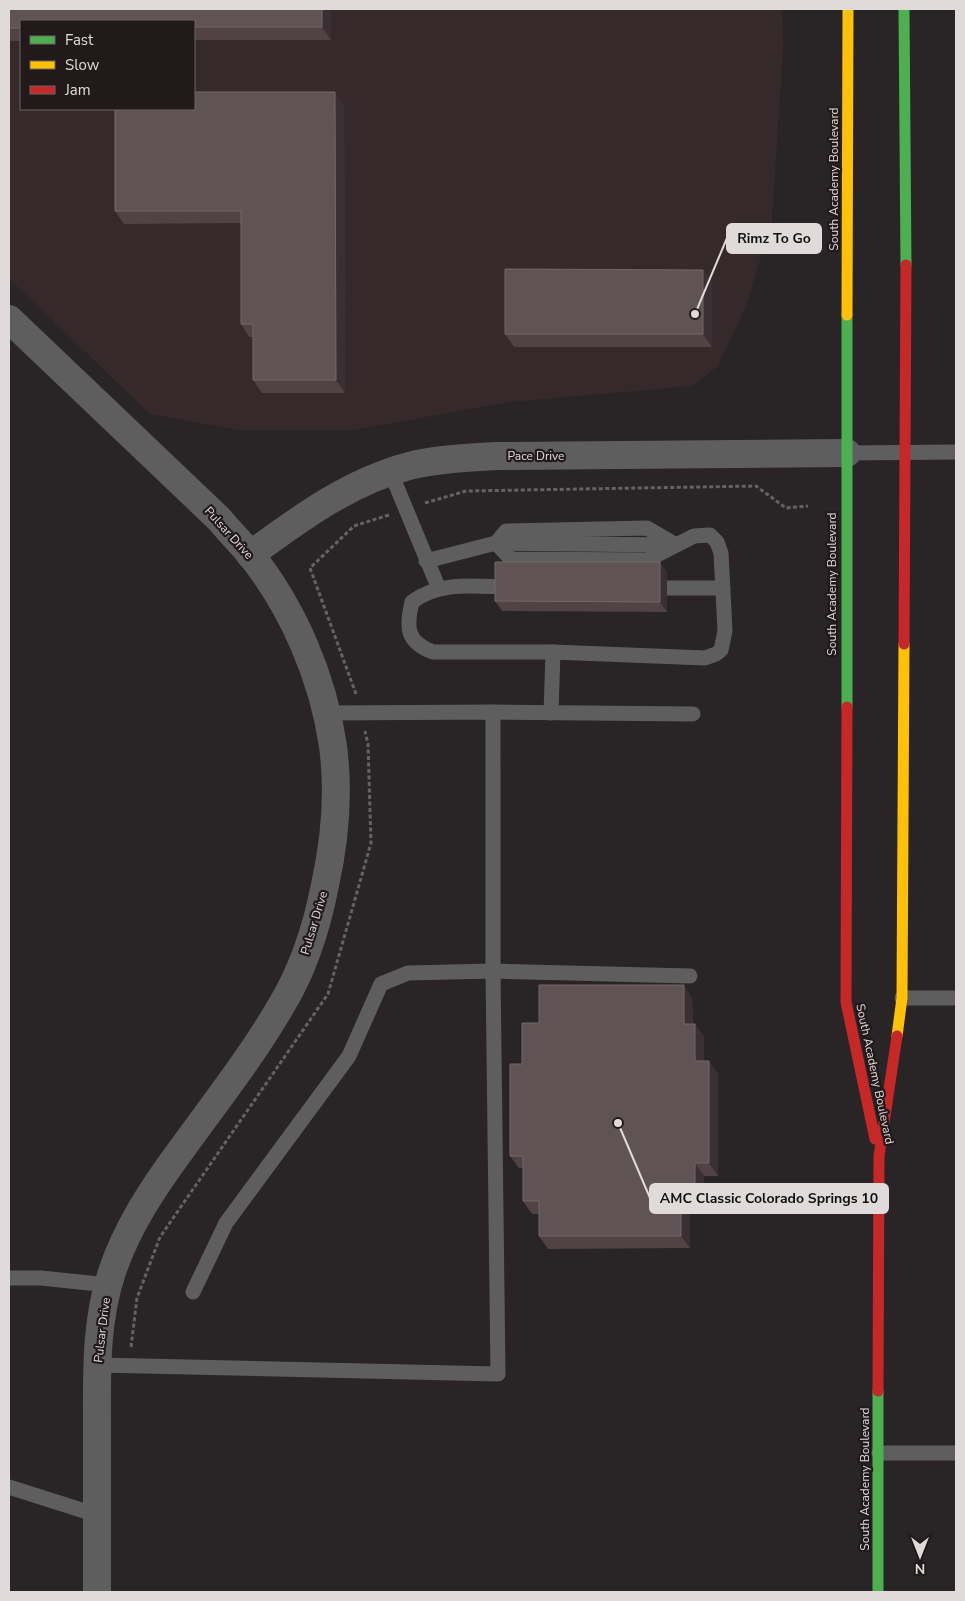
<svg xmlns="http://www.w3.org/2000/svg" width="965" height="1601" viewBox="0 0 965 1601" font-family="'Nunito Sans',sans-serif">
  <rect width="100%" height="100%" fill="#292425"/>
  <!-- built -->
  <path fill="#36292c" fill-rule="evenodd" d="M 9,9 L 782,9 L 783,48 L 772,220 L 746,306 L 718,366 L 692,386 L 510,402 L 354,430 L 238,430 L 150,414 L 9,279 ZM 21,21 L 194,21 L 194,109 L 21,109 Z"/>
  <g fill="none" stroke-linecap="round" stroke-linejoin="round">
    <!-- path -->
    <g stroke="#646363" stroke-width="3" stroke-dasharray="4 2.5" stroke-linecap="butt">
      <path d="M 425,503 L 466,491 L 756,486 L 786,508 L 808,506"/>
      <path d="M 356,694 L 310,568 L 354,526 L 389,515"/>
      <path d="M 131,1347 L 137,1298 L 160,1237 L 328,994 L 371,843 L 368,744 L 365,731"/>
    </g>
    <!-- lane -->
    <g stroke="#5f5e5e" stroke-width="15">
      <path d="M 847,453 L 956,452"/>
      <path d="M 391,473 L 439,589"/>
      <path d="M 426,561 L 496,543 L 674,545"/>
      <path d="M 502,587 C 471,586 438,582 412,602 C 406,627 406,642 433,652 L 553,652 L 705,658 L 716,654 L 721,650 L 725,631 L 721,553 L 717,542 L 710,535 L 694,536 L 647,560 L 511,559 L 496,543 L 506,531 L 647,528 L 676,545"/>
      <path d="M 667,588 L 723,588"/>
      <path d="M 493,712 L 693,714"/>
      <path d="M 551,713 L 553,652"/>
      <path d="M 902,998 L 956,998"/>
      <path d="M 9,1278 L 41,1278 L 108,1285"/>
      <path d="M 193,1292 L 226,1223 L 349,1056 L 381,984 L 408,973 L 493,971 L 690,976"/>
      <path d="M 97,1365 L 498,1374 L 493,971 L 493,712 L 327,713"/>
      <path d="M 879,1453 L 956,1453"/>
      <path d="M 9,1487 L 97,1515"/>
    </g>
    <!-- street -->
    <g stroke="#5f5e5e" stroke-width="28">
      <path d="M 9,319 L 219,519 C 229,531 240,542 250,554 C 293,608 323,677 333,746 C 339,792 335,840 325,885 C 317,926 303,970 281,1006 C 252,1056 215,1103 181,1150 C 153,1188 127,1227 112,1272 C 95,1322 97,1376 97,1428 C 97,1483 97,1538 97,1592"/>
      <path d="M 250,555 C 299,519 349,482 409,466 C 437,459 467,458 496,456 L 847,453"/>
    </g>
    <!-- fast -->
    <g stroke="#4caf50" stroke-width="11">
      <path d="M 904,9 L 906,265"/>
      <path d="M 847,707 L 847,315"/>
      <path d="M 878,1592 L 878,1391"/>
    </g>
    <!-- slow -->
    <g stroke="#ffc107" stroke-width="11">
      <path d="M 847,315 L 848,9"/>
      <path d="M 897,1036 L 902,998 L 904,644"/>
    </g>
    <!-- jam -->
    <g stroke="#c62828" stroke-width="11">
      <path d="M 904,644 L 906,265"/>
      <path d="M 847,707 L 846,1002 L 875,1139"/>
      <path d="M 878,1391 L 879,1156 L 897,1036"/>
    </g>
  </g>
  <!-- wall -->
  <g fill="#504245">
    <path d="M 9,9 L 331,9 L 331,40 L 194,40 L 194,21 L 21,21 L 21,41 L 9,41 Z"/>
    <path d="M 344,104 L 345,393 L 262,393 L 253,380 L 253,337 L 249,337 L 241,324 L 241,223 L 124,224 L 115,211 Z"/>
    <path d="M 703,270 L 712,282 L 712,347 L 514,347 L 505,334 Z"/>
    <path d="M 667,572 L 667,612 L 502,611 L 495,601 Z"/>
    <path d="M 692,998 L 693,1024 L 695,1024 L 704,1037 L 704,1061 L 718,1073 L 718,1176 L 704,1176 L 704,1211 L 690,1211 L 690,1248 L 548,1249 L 539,1236 L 539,1214 L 532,1214 L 523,1201 L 523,1168 L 519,1168 L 510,1156 L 522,1064 L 539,1023 Z"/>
  </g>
  <!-- shaded-wall -->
  <g fill="#3a2f32">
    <path d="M 322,9 L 331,9 L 331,40 L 322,27 Z"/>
    <path d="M 335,92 L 344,104 L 345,393 L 336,380 Z"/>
    <path d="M 703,270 L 712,282 L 712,347 L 703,334 Z"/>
    <path d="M 660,562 L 667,572 L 667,612 L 660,602 Z"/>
    <path d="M 684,985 L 692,998 L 693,1037 L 684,1024 Z"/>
    <path d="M 695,1024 L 704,1037 L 704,1073 L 695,1061 Z"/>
    <path d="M 709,1061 L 718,1073 L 718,1176 L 709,1163 Z"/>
    <path d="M 695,1163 L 704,1176 L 704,1211 L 695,1198 Z"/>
    <path d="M 681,1198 L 690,1211 L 690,1248 L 681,1236 Z"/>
  </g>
  <!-- building -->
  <g fill="#5f5355" stroke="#74686a">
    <path d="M 9,9 L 322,9 L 322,27 L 194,27 L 194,21 L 21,21 L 21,28 L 9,28 Z"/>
    <path d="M 194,92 L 335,92 L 336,380 L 253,380 L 253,324 L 241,324 L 241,211 L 115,211 L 115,109 L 194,109 Z"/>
    <path d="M 505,269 L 703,270 L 703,334 L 505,334 Z"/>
    <path d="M 495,562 L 660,562 L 660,602 L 495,601 Z"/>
    <path d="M 539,985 L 684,985 L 684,1024 L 695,1024 L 695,1061 L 709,1061 L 709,1163 L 695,1163 L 695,1198 L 681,1198 L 681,1236 L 539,1236 L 539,1201 L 523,1201 L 523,1156 L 510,1156 L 510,1064 L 522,1064 L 522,1023 L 539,1023 Z"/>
  </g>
  <g text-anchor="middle" stroke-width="4.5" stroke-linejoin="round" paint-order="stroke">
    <!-- street labels -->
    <g font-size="12" fill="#e0dada" stroke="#21191a">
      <text transform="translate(834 179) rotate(-90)" y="4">South Academy Boulevard</text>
      <text x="536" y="460">Pace Drive</text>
      <text transform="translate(229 533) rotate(48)" y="4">Pulsar Drive</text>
      <text transform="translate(832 584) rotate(-90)" y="4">South Academy Boulevard</text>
      <text transform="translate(314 923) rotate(-73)" y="4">Pulsar Drive</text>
      <text transform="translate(875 1074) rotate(78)" y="4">South Academy Boulevard</text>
      <text transform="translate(102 1330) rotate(-83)" y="4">Pulsar Drive</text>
      <text transform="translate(865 1479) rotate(-90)" y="4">South Academy Boulevard</text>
    </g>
  </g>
  <!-- callouts -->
  <path fill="none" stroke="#e0dada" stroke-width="2" d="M695 314L727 238M618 1123L650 1198"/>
  <g fill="#e0dada" stroke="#21191a" stroke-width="2">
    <circle cx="695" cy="314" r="5"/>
    <circle cx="618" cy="1123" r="5"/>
  </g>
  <g fill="#e0dada" stroke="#e0dada" stroke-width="2">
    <rect x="727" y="224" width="94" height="29" rx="5"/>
    <rect x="650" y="1184" width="238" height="29" rx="5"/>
  </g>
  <g font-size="14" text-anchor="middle" font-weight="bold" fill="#111">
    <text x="774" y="243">Rimz To Go</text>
    <text x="769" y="1203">AMC Classic Colorado Springs 10</text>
  </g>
  <!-- border -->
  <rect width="965" height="1601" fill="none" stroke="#e0dada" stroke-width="20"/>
  <!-- legend -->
  <rect x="20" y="20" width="175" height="90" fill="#21191a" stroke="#6d6667"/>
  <rect x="30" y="36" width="25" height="8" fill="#4caf50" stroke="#6d6667"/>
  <text x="65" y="45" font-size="15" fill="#e0dada">Fast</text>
  <rect x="30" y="61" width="25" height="8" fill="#ffc107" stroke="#6d6667"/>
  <text x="65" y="70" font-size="15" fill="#e0dada">Slow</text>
  <rect x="30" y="86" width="25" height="8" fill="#c62828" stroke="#6d6667"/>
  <text x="65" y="95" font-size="15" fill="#e0dada">Jam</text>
  <!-- north arrow -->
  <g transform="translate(920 1556) rotate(180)" stroke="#21191a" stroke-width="4" paint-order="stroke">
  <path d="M0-4L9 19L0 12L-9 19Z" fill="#e0dada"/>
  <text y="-8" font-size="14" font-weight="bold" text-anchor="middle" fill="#e0dada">N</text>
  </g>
</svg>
